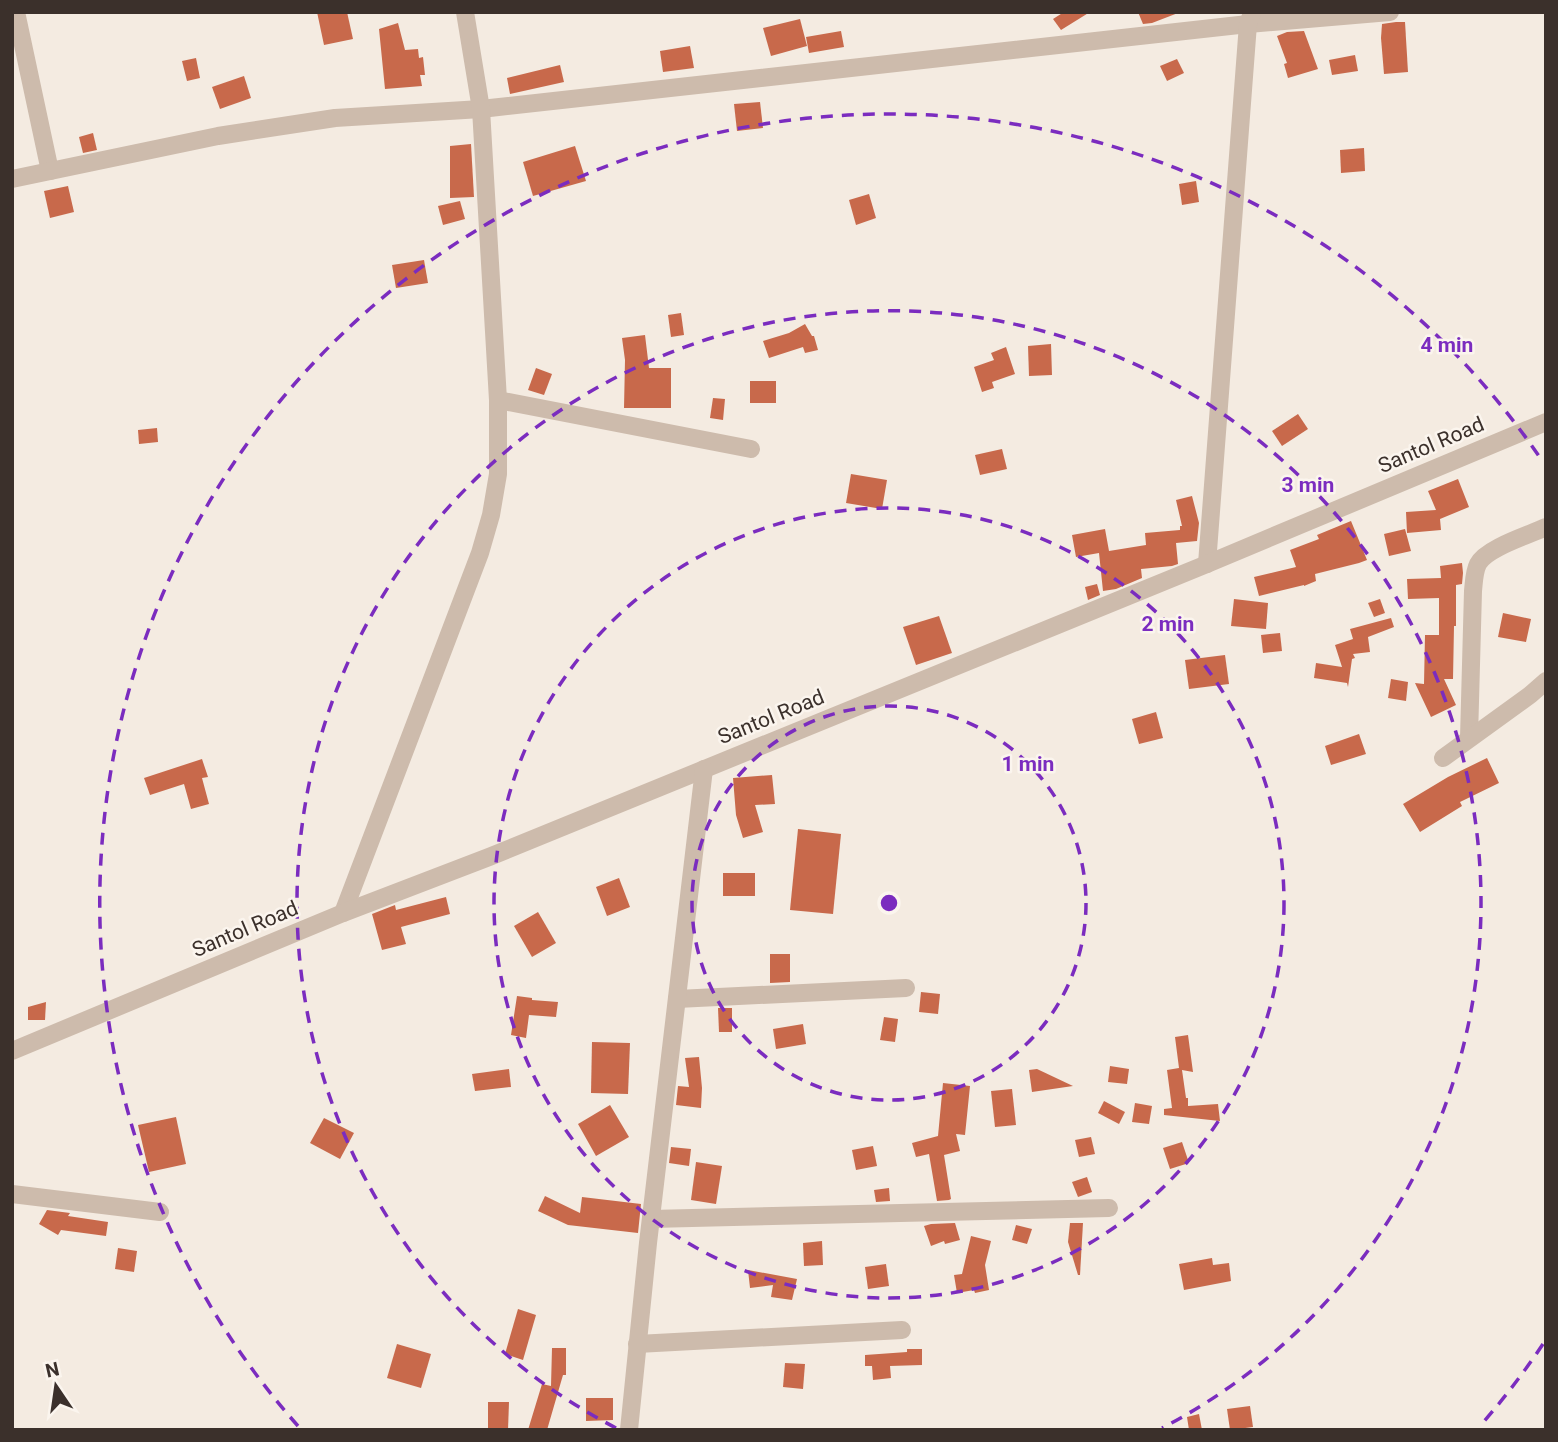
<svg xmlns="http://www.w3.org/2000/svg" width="1558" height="1442" viewBox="0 0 1558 1442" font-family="Roboto,sans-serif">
  <rect width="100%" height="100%" fill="#f4ebe1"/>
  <!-- building -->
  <g fill="#c8694b">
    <path d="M 317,12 L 347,12 L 353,39 L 324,45 Z"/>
    <path d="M 1064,12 L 1090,12 L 1061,30 L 1053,19 Z"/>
    <path d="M 1138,12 L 1178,12 L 1178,13 L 1152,23 L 1143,24 Z"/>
    <path d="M 800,19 L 807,46 L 771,56 L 763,28 Z"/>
    <path d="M 1396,22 L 1405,22 L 1408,72 L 1384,74 L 1381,38 L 1382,24 Z"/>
    <path d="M 398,23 L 405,50 L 418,49 L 419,58 L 423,57 L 425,75 L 420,75 L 422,86 L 385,89 L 379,29 Z"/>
    <path d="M 841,31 L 844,47 L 809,53 L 806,37 Z"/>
    <path d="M 1304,31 L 1318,69 L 1288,78 L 1284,64 L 1287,63 L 1277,36 L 1287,32 Z"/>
    <path d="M 690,46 L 694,68 L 663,72 L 660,51 Z"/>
    <path d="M 1355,55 L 1358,71 L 1332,75 L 1329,60 Z"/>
    <path d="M 196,58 L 200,78 L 187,81 L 182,61 Z"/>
    <path d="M 1177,59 L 1184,73 L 1167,81 L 1160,66 Z"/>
    <path d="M 560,65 L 564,82 L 510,94 L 507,78 Z"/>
    <path d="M 244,76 L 251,98 L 220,109 L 212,87 Z"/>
    <path d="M 760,102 L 763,128 L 737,131 L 734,104 Z"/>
    <path d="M 93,133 L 97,150 L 83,153 L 79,137 Z"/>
    <path d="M 471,144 L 474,197 L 450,198 L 450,146 Z"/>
    <path d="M 575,146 L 586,181 L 533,196 L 523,162 Z"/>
    <path d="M 1364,148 L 1365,171 L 1341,173 L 1340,150 Z"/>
    <path d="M 1196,181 L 1199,202 L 1182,205 L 1179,184 Z"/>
    <path d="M 68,186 L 74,212 L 50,218 L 44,191 Z"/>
    <path d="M 869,194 L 876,218 L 856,225 L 849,200 Z"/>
    <path d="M 460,201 L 465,219 L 443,225 L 438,206 Z"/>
    <path d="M 424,260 L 428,283 L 396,288 L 392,265 Z"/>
    <path d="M 681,313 L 684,335 L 671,337 L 668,315 Z"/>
    <path d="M 805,324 L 812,336 L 814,336 L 818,350 L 805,353 L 803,347 L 769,358 L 763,341 L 789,333 Z"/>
    <path d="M 645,335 L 649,368 L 671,368 L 671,408 L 624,408 L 625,360 L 622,338 Z"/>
    <path d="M 1051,344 L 1052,375 L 1029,376 L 1028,346 Z"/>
    <path d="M 1006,347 L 1015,374 L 992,382 L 994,388 L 982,392 L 974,367 L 994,360 L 991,353 Z"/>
    <path d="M 536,368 L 552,374 L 544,395 L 528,390 Z"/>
    <rect x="750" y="381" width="26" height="22"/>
    <path d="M 713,398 L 725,399 L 723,420 L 710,418 Z"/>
    <path d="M 1298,414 L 1308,429 L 1282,446 L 1272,431 Z"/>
    <path d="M 157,428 L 158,442 L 139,444 L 138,430 Z"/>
    <path d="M 1002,449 L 1007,469 L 980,475 L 975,455 Z"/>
    <path d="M 851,474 L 887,480 L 882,509 L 846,503 Z"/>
    <path d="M 1458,479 L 1469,507 L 1440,519 L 1441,530 L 1407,533 L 1406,512 L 1436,510 L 1428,491 Z"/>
    <path d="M 1192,496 L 1199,523 L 1197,541 L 1176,543 L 1178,564 L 1172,566 L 1141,569 L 1142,578 L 1116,589 L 1103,591 L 1099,553 L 1076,557 L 1072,535 L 1105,529 L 1109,551 L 1146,545 L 1145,533 L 1180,530 L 1180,526 L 1182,526 L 1176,500 Z"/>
    <path d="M 1351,521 L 1367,560 L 1359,563 L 1315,574 L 1316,581 L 1304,586 L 1304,585 L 1259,596 L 1254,577 L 1296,567 L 1290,550 L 1319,539 L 1317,535 Z"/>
    <path d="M 1405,529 L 1411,551 L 1389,556 L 1384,534 Z"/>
    <path d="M 1462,563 L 1463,573 L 1462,584 L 1456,585 L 1456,626 L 1454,626 L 1453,679 L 1444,679 L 1456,705 L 1431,717 L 1415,683 L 1424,684 L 1425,635 L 1439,635 L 1439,598 L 1408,599 L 1407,579 L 1441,578 L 1440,566 Z"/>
    <path d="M 1097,584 L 1100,595 L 1088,600 L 1085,587 Z"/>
    <path d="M 1234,599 L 1268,603 L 1266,629 L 1231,626 Z"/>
    <path d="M 1380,599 L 1385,613 L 1374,617 L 1368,603 Z"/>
    <path d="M 1503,613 L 1531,619 L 1526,642 L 1498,637 Z"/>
    <path d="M 939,616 L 952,653 L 916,665 L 903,627 Z"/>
    <path d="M 1391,618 L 1394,627 L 1368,637 L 1370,652 L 1353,654 L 1355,658 L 1352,659 L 1348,687 L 1347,683 L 1314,678 L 1316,663 L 1342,667 L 1335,645 L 1353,639 L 1350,629 Z"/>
    <path d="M 1280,633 L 1282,651 L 1263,653 L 1261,635 Z"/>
    <path d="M 1225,655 L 1229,684 L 1189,689 L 1185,660 Z"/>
    <path d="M 1391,679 L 1408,682 L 1406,701 L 1388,698 Z"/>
    <path d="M 1156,712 L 1163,738 L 1139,744 L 1132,719 Z"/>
    <path d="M 1359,734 L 1366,754 L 1331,765 L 1325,746 Z"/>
    <path d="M 1487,758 L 1499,783 L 1460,802 L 1462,806 L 1420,832 L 1403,804 L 1448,777 Z"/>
    <path d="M 202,759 L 208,777 L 202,778 L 209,804 L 191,809 L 184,784 L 150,795 L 144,778 Z"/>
    <path d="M 772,775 L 775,804 L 755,805 L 763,832 L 743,838 L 736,815 L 733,778 Z"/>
    <path d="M 798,829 L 841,834 L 833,914 L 790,910 Z"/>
    <rect x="723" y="873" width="32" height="23"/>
    <path d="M 619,878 L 630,907 L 607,916 L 596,887 Z"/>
    <path d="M 446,897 L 450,914 L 401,927 L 406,944 L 382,950 L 372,914 L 395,905 L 396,910 Z"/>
    <path d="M 538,912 L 556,943 L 532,957 L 514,926 Z"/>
    <path d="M 770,954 L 790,954 L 790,982 L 770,983 Z"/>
    <path d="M 921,992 L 940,994 L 938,1014 L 919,1012 Z"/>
    <path d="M 517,996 L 532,998 L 532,1000 L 558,1002 L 556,1017 L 529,1015 L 526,1038 L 511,1035 Z"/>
    <path d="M 46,1002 L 45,1020 L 28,1020 L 28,1007 Z"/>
    <path d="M 718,1008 L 732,1008 L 732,1032 L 719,1032 Z"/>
    <path d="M 884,1017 L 898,1019 L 895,1042 L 880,1040 Z"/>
    <path d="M 803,1024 L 806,1044 L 776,1049 L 773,1029 Z"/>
    <path d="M 1188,1035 L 1193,1072 L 1182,1070 L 1186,1098 L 1188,1098 L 1188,1106 L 1218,1104 L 1220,1121 L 1164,1115 L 1164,1109 L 1172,1108 L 1167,1070 L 1179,1068 L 1175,1037 Z"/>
    <path d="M 592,1042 L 630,1043 L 628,1094 L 591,1093 Z"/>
    <path d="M 699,1057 L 702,1088 L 701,1108 L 676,1105 L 678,1086 L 689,1087 L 685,1058 Z"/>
    <path d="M 1110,1066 L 1129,1069 L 1127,1084 L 1108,1082 Z"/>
    <path d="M 509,1069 L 511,1087 L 475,1091 L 472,1074 Z"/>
    <path d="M 1037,1069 L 1073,1086 L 1032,1092 L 1029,1070 Z"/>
    <path d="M 943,1083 L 970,1086 L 965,1135 L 956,1134 L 960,1151 L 944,1155 L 951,1199 L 949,1200 L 937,1201 L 929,1154 L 916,1157 L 912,1143 L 938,1136 Z"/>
    <path d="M 1012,1089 L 1016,1125 L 995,1127 L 991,1091 Z"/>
    <path d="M 1104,1101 L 1125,1112 L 1119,1124 L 1098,1113 Z"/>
    <path d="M 1135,1103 L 1152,1106 L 1149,1124 L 1132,1122 Z"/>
    <path d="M 610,1105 L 629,1137 L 596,1156 L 578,1124 Z"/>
    <path d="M 176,1117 L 186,1164 L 149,1172 L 138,1125 Z"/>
    <path d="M 324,1118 L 354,1133 L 340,1159 L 310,1143 Z"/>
    <path d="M 1091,1137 L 1095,1154 L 1079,1157 L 1075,1140 Z"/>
    <path d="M 1182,1142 L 1189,1163 L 1170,1169 L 1163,1148 Z"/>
    <path d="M 873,1146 L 877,1166 L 856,1170 L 852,1150 Z"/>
    <path d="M 671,1147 L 691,1149 L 689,1166 L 669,1163 Z"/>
    <path d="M 696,1162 L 722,1166 L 716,1204 L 691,1200 Z"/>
    <path d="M 1087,1177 L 1092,1192 L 1078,1197 L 1072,1182 Z"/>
    <path d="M 889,1188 L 890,1201 L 876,1202 L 874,1190 Z"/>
    <path d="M 545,1196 L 580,1213 L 582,1197 L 641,1204 L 638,1233 L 568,1225 L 538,1211 Z"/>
    <path d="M 47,1210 L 70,1213 L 68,1216 L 108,1222 L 106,1236 L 61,1230 L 58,1235 L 39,1224 Z"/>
    <path d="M 955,1223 L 960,1240 L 945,1244 L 944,1241 L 931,1246 L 924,1226 L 931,1224 Z"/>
    <path d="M 1070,1223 L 1083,1223 L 1080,1275 L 1078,1275 L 1068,1242 Z"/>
    <path d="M 1016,1225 L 1032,1229 L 1027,1244 L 1012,1240 Z"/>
    <path d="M 971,1236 L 991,1241 L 985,1265 L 989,1290 L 975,1293 L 974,1290 L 957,1293 L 954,1275 L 962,1274 Z"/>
    <path d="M 822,1241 L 823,1265 L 804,1266 L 803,1243 Z"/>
    <path d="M 118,1248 L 137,1251 L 134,1272 L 115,1269 Z"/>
    <path d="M 1212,1258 L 1213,1265 L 1229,1263 L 1231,1281 L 1184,1290 L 1179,1264 Z"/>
    <path d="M 886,1264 L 889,1286 L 868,1289 L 865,1267 Z"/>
    <path d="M 748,1270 L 797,1279 L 792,1300 L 771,1297 L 773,1285 L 750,1288 Z"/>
    <path d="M 518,1309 L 536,1315 L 523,1360 L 505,1354 Z"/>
    <path d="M 397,1344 L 431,1354 L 421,1388 L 387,1378 Z"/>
    <path d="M 552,1348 L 566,1348 L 566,1375 L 563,1375 L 547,1430 L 528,1430 L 542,1384 L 551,1386 Z"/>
    <path d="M 907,1349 L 922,1349 L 922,1365 L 890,1366 L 891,1378 L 873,1380 L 872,1366 L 865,1366 L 865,1355 L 907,1352 Z"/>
    <path d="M 785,1363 L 805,1364 L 803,1389 L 783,1387 Z"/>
    <path d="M 586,1398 L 613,1398 L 613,1420 L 586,1421 Z"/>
    <path d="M 488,1402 L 509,1402 L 508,1430 L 488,1430 Z"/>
    <path d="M 1250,1406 L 1253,1427 L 1230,1430 L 1227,1409 Z"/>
    <path d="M 1199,1414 L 1202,1430 L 1189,1430 L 1187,1417 Z"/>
  </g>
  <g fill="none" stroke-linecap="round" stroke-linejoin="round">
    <!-- minor -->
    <g stroke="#cdbbac" stroke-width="18">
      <path d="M 16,12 L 50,171"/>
      <path d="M 12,179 L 218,136 L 335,118 L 481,109 L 1248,24 L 1390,12"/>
      <path d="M 498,400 L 751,449"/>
      <path d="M 1207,564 L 1248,24 L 1252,13"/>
      <path d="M 1469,738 L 1473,591 C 1474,582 1474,572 1478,564 C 1486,548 1529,535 1546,527"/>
      <path d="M 1443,758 L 1530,695 L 1546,681"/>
      <path d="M 343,913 L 480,553 L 491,515 L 498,474 L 498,400 L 481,109 L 465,12"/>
      <path d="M 677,999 L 906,988"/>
      <path d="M 12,1051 L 343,913 L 489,857 L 1207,564 L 1546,422"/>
      <path d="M 12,1194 L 160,1212"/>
      <path d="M 651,1219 L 1109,1208"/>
      <path d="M 637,1344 L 902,1330"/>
      <path d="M 629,1430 L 648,1243 L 704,769"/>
    </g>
  </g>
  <!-- distance rings -->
  <g fill="none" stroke="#7b2cbf" stroke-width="3.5" stroke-dasharray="12 9">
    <circle cx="889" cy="903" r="197"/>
    <circle cx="889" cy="903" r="395"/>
    <path d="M616 1428A592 592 0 1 1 1162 1428"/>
    <path d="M1543 1344A789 789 0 0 1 1480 1426M298 1426A789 789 0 1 1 1543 462"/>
  </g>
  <g text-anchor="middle" stroke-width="5" stroke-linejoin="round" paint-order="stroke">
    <!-- street labels -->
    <g font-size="21" fill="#3b302b" stroke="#fbf5ee">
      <text transform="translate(1431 445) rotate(-23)" y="7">Santol Road</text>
      <text transform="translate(771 717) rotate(-22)" y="7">Santol Road</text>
      <text transform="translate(245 929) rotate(-23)" y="7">Santol Road</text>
    </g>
  </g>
  <circle cx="889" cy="903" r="10" fill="#7b2cbf" stroke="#fbf5ee" stroke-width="3.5"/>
  <g font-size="21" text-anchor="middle" font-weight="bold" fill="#7b2cbf" stroke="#fbf5ee" stroke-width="5" stroke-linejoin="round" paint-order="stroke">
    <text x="1447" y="352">4 min</text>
    <text x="1308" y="492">3 min</text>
    <text x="1168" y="631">2 min</text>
    <text x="1028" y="771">1 min</text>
  </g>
  <!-- border -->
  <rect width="1558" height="1442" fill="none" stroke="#3b302b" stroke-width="28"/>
  <!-- north arrow -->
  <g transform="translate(56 1386) rotate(347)" stroke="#fbf5ee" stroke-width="5" paint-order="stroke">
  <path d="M0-5L12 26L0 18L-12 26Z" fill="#3b302b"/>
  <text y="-10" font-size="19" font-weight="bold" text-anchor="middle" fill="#3b302b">N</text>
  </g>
</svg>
